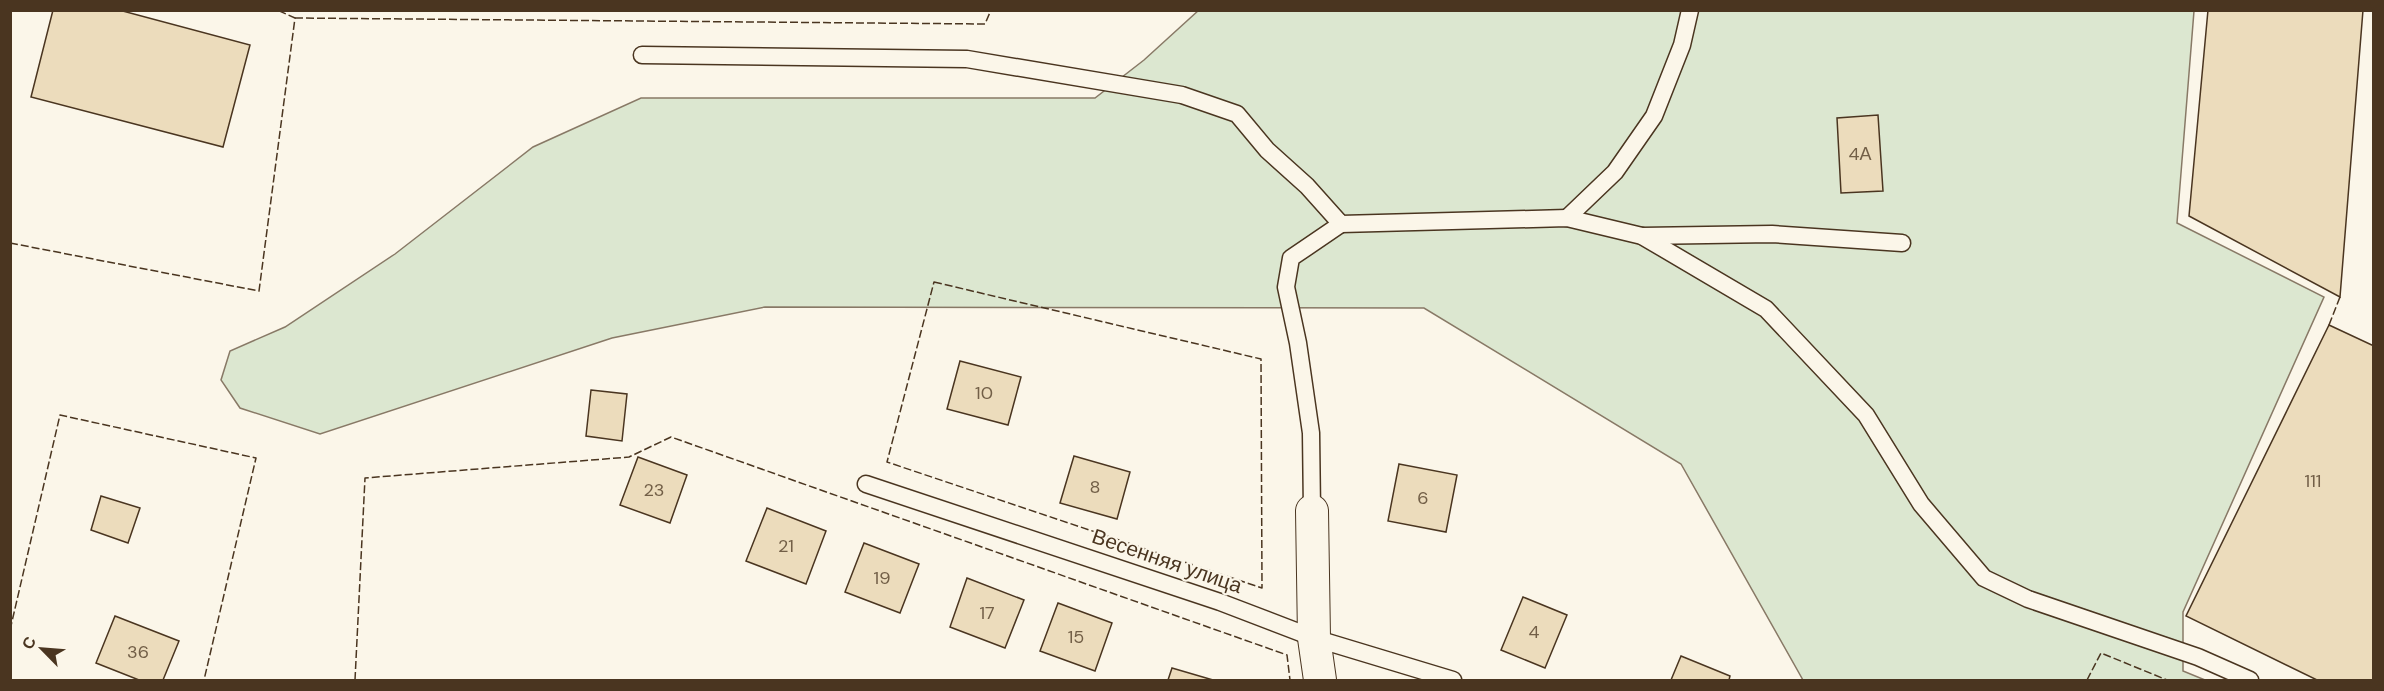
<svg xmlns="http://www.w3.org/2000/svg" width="2384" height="691" viewBox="0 0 2384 691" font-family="'DM Sans',sans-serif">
  <rect width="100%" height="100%" fill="#fbf6e9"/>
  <!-- green -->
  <path fill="#dce7d0" stroke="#887966" stroke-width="1.5" d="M 1199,10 L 2194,11 L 2177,223 L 2324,297 L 2183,612 L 2183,671 L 2205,680 L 1803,680 L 1681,464 L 1424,308 L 765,307 L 612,338 L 320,434 L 240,408 L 221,380 L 230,351 L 285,327 L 395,254 L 533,147 L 641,98 L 1095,98 L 1144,60 Z"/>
  <!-- building -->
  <g fill="#ecdcbc" stroke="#4a3520" stroke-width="1.5">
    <path d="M 53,10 L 119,10 L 250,45 L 223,147 L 31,97 Z"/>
    <path d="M 2208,10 L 2363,10 L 2340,297 L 2189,216 Z"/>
    <path d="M 1878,115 L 1883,191 L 1841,193 L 1837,118 Z"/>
    <path d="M 2329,325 L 2374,346 L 2374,680 L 2317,680 L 2186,616 Z"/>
    <path d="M 960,361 L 1021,377 L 1008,425 L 947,409 Z"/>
    <path d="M 591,390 L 627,394 L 622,441 L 586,436 Z"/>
    <path d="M 1074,456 L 1130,472 L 1117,519 L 1060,503 Z"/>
    <path d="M 638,457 L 687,475 L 670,523 L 620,505 Z"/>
    <path d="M 1399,464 L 1457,475 L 1446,532 L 1388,521 Z"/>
    <path d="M 101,496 L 140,508 L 128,543 L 91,530 Z"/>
    <path d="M 767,508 L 826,531 L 806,584 L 746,561 Z"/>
    <path d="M 864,543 L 919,564 L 900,613 L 845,592 Z"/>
    <path d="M 967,578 L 1024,600 L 1005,648 L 950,627 Z"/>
    <path d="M 1523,597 L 1567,615 L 1545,668 L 1501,650 Z"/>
    <path d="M 1058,603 L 1112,623 L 1095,671 L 1040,651 Z"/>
    <path d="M 115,616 L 179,641 L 163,680 L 139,680 L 96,663 Z"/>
    <path d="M 1681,656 L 1730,676 L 1729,680 L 1671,680 Z"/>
    <path d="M 1172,668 L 1213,680 L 1168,680 Z"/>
  </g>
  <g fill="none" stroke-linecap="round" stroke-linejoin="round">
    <defs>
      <g id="service">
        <path d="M 642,55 L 967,59 L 1182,95 L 1237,114 L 1267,150 L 1307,186 L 1341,224 L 1567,218 L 1642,236 L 1766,309 L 1866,415 L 1921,504 L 1984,578 L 2028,599 L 2198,657 L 2250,680"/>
        <path d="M 1567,218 L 1615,172 L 1654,116 L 1682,45 L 1690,10"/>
        <path d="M 1642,236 L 1772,234 L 1902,243"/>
        <path d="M 866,484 L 1220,602 L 1314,638 L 1453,680"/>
        <path d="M 1312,511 L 1311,433 L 1298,343 L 1286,287 L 1291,258 L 1341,224"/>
      </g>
      <path id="minor" d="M 1312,511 L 1314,638 L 1320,680"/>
    </defs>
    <!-- service casing -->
    <use href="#service" stroke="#4a3520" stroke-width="19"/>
    <!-- minor casing -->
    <use href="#minor" stroke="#4a3520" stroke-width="34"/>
    <!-- service -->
    <use href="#service" stroke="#fbf6e9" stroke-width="16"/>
    <!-- minor -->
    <use href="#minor" stroke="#fbf6e9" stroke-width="32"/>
    <!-- fence -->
    <g stroke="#4a3520" stroke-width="1.5" stroke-dasharray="8 3" stroke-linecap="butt">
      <path d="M 295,18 L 985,24 L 991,10"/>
      <path d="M 10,243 L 259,291 L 295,18 L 277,10"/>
      <path d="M 934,282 L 1261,359 L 1262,588 L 887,462 Z"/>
      <path d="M 2329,325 L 2340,297"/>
      <path d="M 10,630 L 60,415 L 256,458 L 204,680"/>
      <path d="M 355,680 L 365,478 L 629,457 L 671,437 L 1287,655 L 1290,680"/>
      <path d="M 2087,680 L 2101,653 L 2167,680"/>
    </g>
  </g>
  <g text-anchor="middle" stroke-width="4.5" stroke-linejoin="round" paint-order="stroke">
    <!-- number labels -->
    <g font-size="18" fill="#725f47">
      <text x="1860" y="160">4А</text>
      <text x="984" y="399">10</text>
      <text x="2313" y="487">111</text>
      <text x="1095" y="493">8</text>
      <text x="654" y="496">23</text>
      <text x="1423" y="504">6</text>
      <text x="786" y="552">21</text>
      <text x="882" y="584">19</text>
      <text x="987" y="619">17</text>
      <text x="1534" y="638">4</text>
      <text x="1076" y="643">15</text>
      <text x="138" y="658">36</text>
    </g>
    <!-- street labels -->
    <g font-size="21" fill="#4a3520" stroke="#fbf6e9">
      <text transform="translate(1167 561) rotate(19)" y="7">Весенняя улица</text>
    </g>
  </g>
  <!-- border -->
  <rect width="2384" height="691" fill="none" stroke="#4a3520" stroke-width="24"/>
  <!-- north arrow -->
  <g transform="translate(42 649) rotate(295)" stroke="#fbf6e9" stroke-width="4.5" paint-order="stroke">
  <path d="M0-4.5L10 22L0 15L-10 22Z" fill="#4a3520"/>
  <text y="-9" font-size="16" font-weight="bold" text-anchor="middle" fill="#4a3520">С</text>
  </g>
</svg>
